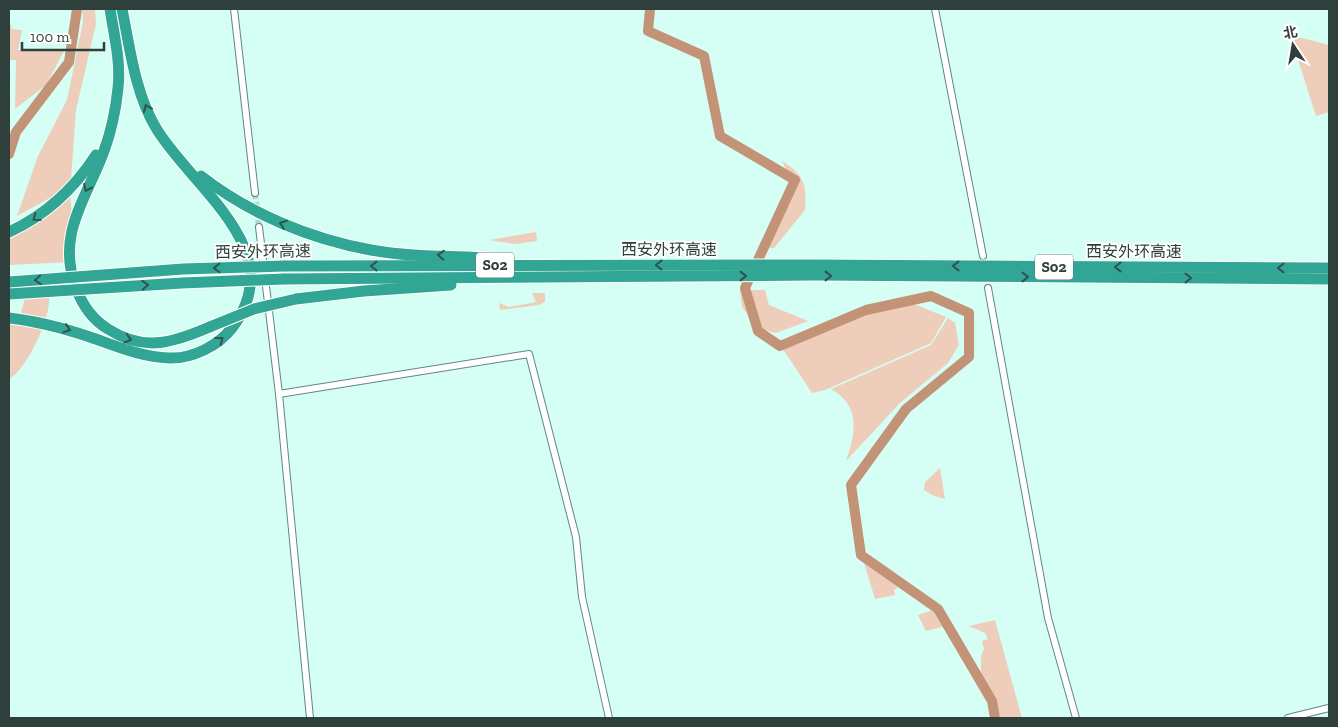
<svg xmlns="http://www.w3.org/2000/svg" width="1338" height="727" viewBox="0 0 1338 727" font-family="'Zilla Slab','Noto Sans SC',serif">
  <rect width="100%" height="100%" fill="#d5fef5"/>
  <!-- green -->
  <g fill="#eeceba">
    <path d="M 82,9 L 95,9 L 96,24 L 76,110 L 70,193 L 74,236 L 72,262 L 9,265 L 9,232 L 61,202 L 57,194 L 17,216 L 38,156 L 67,100 L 83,22 Z"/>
    <path d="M 9,20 L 12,29 L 22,30 L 18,50 L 64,51 L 46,85 L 15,109 L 16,60 L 9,60 Z"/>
    <path d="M 1290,35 L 1329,45 L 1329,112 L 1316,116 Z"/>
    <path d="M 782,161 C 804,175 807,183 805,210 L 774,248 L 760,249 C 782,219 802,198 782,161 Z"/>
    <path d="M 536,232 L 537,241 L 515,244 L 489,240 Z"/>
    <path d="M 740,290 L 765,290 L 769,305 L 808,321 L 776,333 L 757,328 L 742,307 Z"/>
    <path d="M 532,293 L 545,293 L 545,302 L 539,305 L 500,310 L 499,303 L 509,307 L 536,302 Z"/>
    <path d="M 49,297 C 51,317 27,369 9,379 L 9,323 L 18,324 L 25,298 Z"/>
    <path d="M 894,301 L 914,304 L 946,317 L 931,343 L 825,390 L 812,393 L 779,343 L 817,333 Z"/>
    <path d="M 948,318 L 955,323 L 959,345 L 948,363 L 900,403 L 846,461 C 856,433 861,406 831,389 L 931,345 Z"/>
    <path d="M 940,468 L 945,499 L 934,496 L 924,490 L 925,482 Z"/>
    <path d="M 862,556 L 901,585 L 894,590 L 895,595 L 875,599 Z"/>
    <path d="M 936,609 L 950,625 L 926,631 L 918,615 Z"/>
    <path d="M 995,620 L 1022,718 L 994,718 L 994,706 L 981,672 L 981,656 L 984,649 L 982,641 L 988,639 L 985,633 L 969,626 Z"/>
  </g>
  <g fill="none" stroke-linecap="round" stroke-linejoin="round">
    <!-- river -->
    <g stroke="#c29376" stroke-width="10">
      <path d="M 650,9 L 648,31 L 704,56 L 720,136 L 795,180 L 745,288 L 758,331 L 780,346 L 866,310 L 931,296 L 969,313 L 969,357 L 906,409 L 851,485 L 861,555 L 938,609 L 992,701 L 995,718"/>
      <path d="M 9,154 L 16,132 L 69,62 L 77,9"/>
    </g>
    <!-- minor-tunnel -->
    <path stroke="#b4d8d0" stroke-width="6" stroke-dasharray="6 3" stroke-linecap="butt" d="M 255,193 L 259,227"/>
    <defs>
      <g id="minor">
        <path d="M 234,9 L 255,193"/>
        <path d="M 935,9 L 983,256"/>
        <path d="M 259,227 L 264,268"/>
        <path d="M 265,278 L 279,394 L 529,354 L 576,537 L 582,597 L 609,718"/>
        <path d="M 988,288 L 1048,618 L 1076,718"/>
        <path d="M 279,394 L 310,718"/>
        <path d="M 1288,718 L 1329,708"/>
      </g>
      <g id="motorway">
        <path d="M 110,9 C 114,35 121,62 118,88 C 116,108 111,132 104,151 C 86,200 56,234 76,288 C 82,304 93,320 108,329 C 145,353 175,342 212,326"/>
        <path d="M 201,176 C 250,214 310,239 371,250 C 409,257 451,256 490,258"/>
        <path d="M 9,232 C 46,215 74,189 96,155"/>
        <path d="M 284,266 L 816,265 L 1329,268"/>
        <path d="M 284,279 L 817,275 L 1329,279"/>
        <path d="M 296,299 L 364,291 L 451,285"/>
        <path d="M 9,318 C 37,321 63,328 90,337 C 116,346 141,357 169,358 C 192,359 218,346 232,328 C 292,250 191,187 156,128 C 135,93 130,48 122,9"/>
      </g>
    </defs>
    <!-- minor casing -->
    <use href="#minor" stroke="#61877f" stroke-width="8"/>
    <!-- motorway casing -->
    <use href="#motorway" stroke="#fff" stroke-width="13"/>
    <!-- minor -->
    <use href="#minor" stroke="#fff" stroke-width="6"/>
    <!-- motorway -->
    <use href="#motorway" stroke="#31a694" stroke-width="11"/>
    <defs>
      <g id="motorway-bridge">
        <path d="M 9,282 L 183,269 L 284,266"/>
        <path d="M 9,294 L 182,283 L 284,279"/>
        <path d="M 212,326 L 254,309 L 296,299"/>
      </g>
    </defs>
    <!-- motorway-bridge casing -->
    <use href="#motorway-bridge" stroke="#fff" stroke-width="13" stroke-linecap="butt"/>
    <!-- motorway-bridge -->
    <use href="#motorway-bridge" stroke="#31a694" stroke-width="11"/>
  </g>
  <!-- one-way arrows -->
  <defs><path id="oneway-chevron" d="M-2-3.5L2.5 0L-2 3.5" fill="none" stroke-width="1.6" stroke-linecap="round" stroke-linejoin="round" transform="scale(1.25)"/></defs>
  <g stroke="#2f544e">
    <use href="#oneway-chevron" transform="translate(147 108) rotate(-113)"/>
    <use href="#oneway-chevron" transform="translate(87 188) rotate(115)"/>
    <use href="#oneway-chevron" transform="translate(36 218) rotate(144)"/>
    <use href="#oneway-chevron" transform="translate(283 224) rotate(-159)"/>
    <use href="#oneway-chevron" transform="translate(441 255) rotate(-176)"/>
    <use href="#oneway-chevron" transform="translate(659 265) rotate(-180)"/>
    <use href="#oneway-chevron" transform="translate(374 266) rotate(180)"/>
    <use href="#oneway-chevron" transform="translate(956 266) rotate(-180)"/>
    <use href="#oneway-chevron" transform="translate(1118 267) rotate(-180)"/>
    <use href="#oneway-chevron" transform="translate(217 268) rotate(178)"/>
    <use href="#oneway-chevron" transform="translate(1281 268) rotate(-180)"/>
    <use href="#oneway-chevron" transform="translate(743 276)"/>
    <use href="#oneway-chevron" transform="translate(828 276)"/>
    <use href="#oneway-chevron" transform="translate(1025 277)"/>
    <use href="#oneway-chevron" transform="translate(1188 278)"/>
    <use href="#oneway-chevron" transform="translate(38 280) rotate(176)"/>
    <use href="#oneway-chevron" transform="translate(145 285) rotate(-4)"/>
    <use href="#oneway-chevron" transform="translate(67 329) rotate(18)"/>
    <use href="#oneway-chevron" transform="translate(128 339) rotate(17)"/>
    <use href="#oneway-chevron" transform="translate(220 340) rotate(-37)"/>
  </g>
  <g text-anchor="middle" stroke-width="4" stroke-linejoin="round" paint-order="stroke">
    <!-- shield labels -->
    <g fill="#fff" stroke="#6d7976" stroke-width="1">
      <rect x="476" y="252.5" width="38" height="25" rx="4"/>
      <rect x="1035" y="254.5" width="38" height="25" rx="4"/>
    </g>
    <g font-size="15" font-weight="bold" fill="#2f403c">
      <text x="495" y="270">S02</text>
      <text x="1054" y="272">S02</text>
    </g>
    <!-- street labels -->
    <g font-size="16" fill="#2f403c" stroke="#fff">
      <text x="669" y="255">西安外环高速</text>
      <text transform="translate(263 251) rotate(-1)" y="6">西安外环高速</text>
      <text x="1134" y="257">西安外环高速</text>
    </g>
  </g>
  <!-- border -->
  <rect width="1338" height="727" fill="none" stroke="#2f403c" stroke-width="20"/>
  <!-- north arrow -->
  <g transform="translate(1293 45) rotate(348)" stroke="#ffffff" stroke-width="4" paint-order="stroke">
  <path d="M0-4L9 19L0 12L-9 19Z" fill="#2f403c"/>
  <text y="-8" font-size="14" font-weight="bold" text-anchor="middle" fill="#2f403c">北</text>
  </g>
  <!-- scale -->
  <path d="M22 42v8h82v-8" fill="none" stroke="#2f403c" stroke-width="2.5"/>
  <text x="30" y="42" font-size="15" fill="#2f403c" stroke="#ffffff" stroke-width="4" paint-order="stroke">100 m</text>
</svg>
